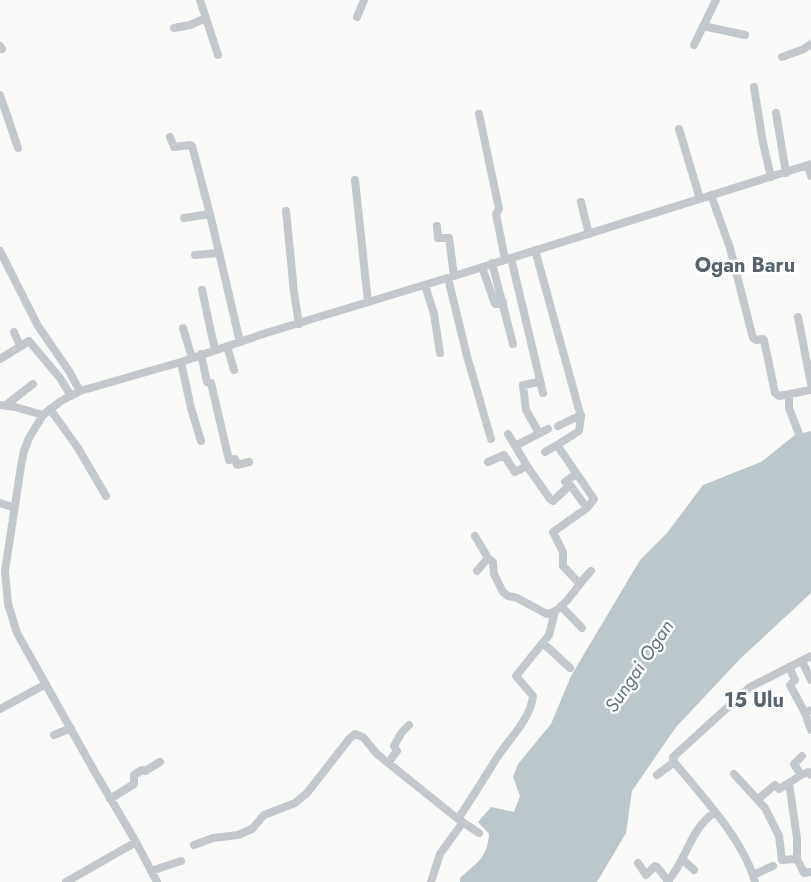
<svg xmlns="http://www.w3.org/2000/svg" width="811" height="882" viewBox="0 0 811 882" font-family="Jost,sans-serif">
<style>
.water{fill:#bbc7cb}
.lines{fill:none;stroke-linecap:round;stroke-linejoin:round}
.minor{stroke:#c3c8cc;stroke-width:8}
.labels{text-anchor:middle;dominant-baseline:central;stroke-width:5;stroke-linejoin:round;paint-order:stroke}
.water-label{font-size:19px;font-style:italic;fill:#60757c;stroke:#fff}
.quarter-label{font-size:20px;font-weight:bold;fill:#57646e;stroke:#fff}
</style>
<rect width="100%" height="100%" fill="#fafaf8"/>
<path class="water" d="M811,431v162l-70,65 -65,69 -44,64 -6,42 -29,49h-137v-4c17,-16 27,-19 29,-44l-11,-12 13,-15 23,5 6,-16 -7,-19 5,-13 33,-40 20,-48 69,-116 27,-27 36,-48 58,-23 34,-27z"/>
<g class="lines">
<path class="minor" d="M200,0l18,55
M357,17l7,-17
M703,26l42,9
M174,28l16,-3 16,-7
M694,45l22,-45
M0,46l2,3
M782,57l22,-8 7,-5
M754,87l9,56 8,34
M0,95l18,53
M776,113l10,60
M479,114l20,95 -3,5 9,45
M679,129l21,70
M170,137l4,10 16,-2 2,1 18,68
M808,165l3,11
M355,180l13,122
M711,195l19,53 23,90 3,2 7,-1 1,1 11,53 4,3 32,-6
M581,202l8,32
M286,211l8,81 5,32
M184,218l26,-4 30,128
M437,226l1,12h11l5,38
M535,250l46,167 -2,14 -22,14 37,54 -7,9 -34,24 10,20v14l17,18
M0,251l38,75 31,45 11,20
M195,255l24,-2
M511,258l32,135
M492,263l21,81
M482,267l13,37 8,-2
M448,278l19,78 24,83
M425,285l9,29 6,39
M202,290l13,60
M798,317l13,67
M183,328l9,30
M14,332l6,14
M227,346l7,24
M201,354l6,28 4,1 18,77 6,-1 2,6 12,-3
M0,359l29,-18 31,37 11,18
M181,362l10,46 10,33
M789,394v14l10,26
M0,405l15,2 28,8
M6,405l27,-21
M50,409l28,39 28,48
M558,426l23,-11
M539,433l-13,-23 -3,-25 16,-3
M508,434l19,32 23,33 3,2 16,-15h2l16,22
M515,446l33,-17
M545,452l12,-7
M488,462l16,-7 11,17 12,-6
M565,482l11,-8
M0,503l15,5
M475,536l13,22 5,4 1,12 9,18 5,4 9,2 30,16c18,-3 31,-31 44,-43
M477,571l11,-13
M561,606l21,22
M543,643l27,25
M802,661l9,19
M789,667l6,13 -5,5 15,28
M0,709l46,-25
M811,710l-6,3 6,17
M54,735l17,-7
M802,756l-8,8 7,11 8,-3 2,3
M388,763l9,-12 -3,-5 8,-14 7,-7
M734,774l31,34 14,28 3,24 15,-1 7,14 7,-1
M657,775l17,-13
M110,799l24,-15v-9l8,-5 3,1 15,-9
M758,799l17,-14 4,4 10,-6
M458,819c14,-21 27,-42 40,-63 12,-18 33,-38 35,-60l-17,-20 33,-41 6,-24
M194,845l19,-7 25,-3 14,-6 12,-14 31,-12 12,-10 43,-55 5,-4 8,3 14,17 81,65 21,14
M682,859l12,11
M797,859v-21l-8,-55 12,-8
M638,863l8,12 9,-9 2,1 12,15
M151,871l30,-10
M753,875l20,-9
M66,882l70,-40
M157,882l-21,-40 -40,-68 -79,-141 -9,-29 -3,-33 16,-105 3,-15 5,-13 14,-23 18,-14 19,-10 101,-29 85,-29 188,-57 357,-112
M431,882l9,-28 23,-32
M667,882c21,-23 21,-51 48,-70
M755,882c-11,-42 -54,-87 -81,-120l-1,-5 77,-70 61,-31"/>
</g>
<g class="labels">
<g class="water-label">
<text transform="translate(639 666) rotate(-56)">Sungai Ogan</text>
</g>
<g class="quarter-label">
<text x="745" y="265">Ogan Baru</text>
<text x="754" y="700">15 Ulu</text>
</g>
</g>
</svg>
